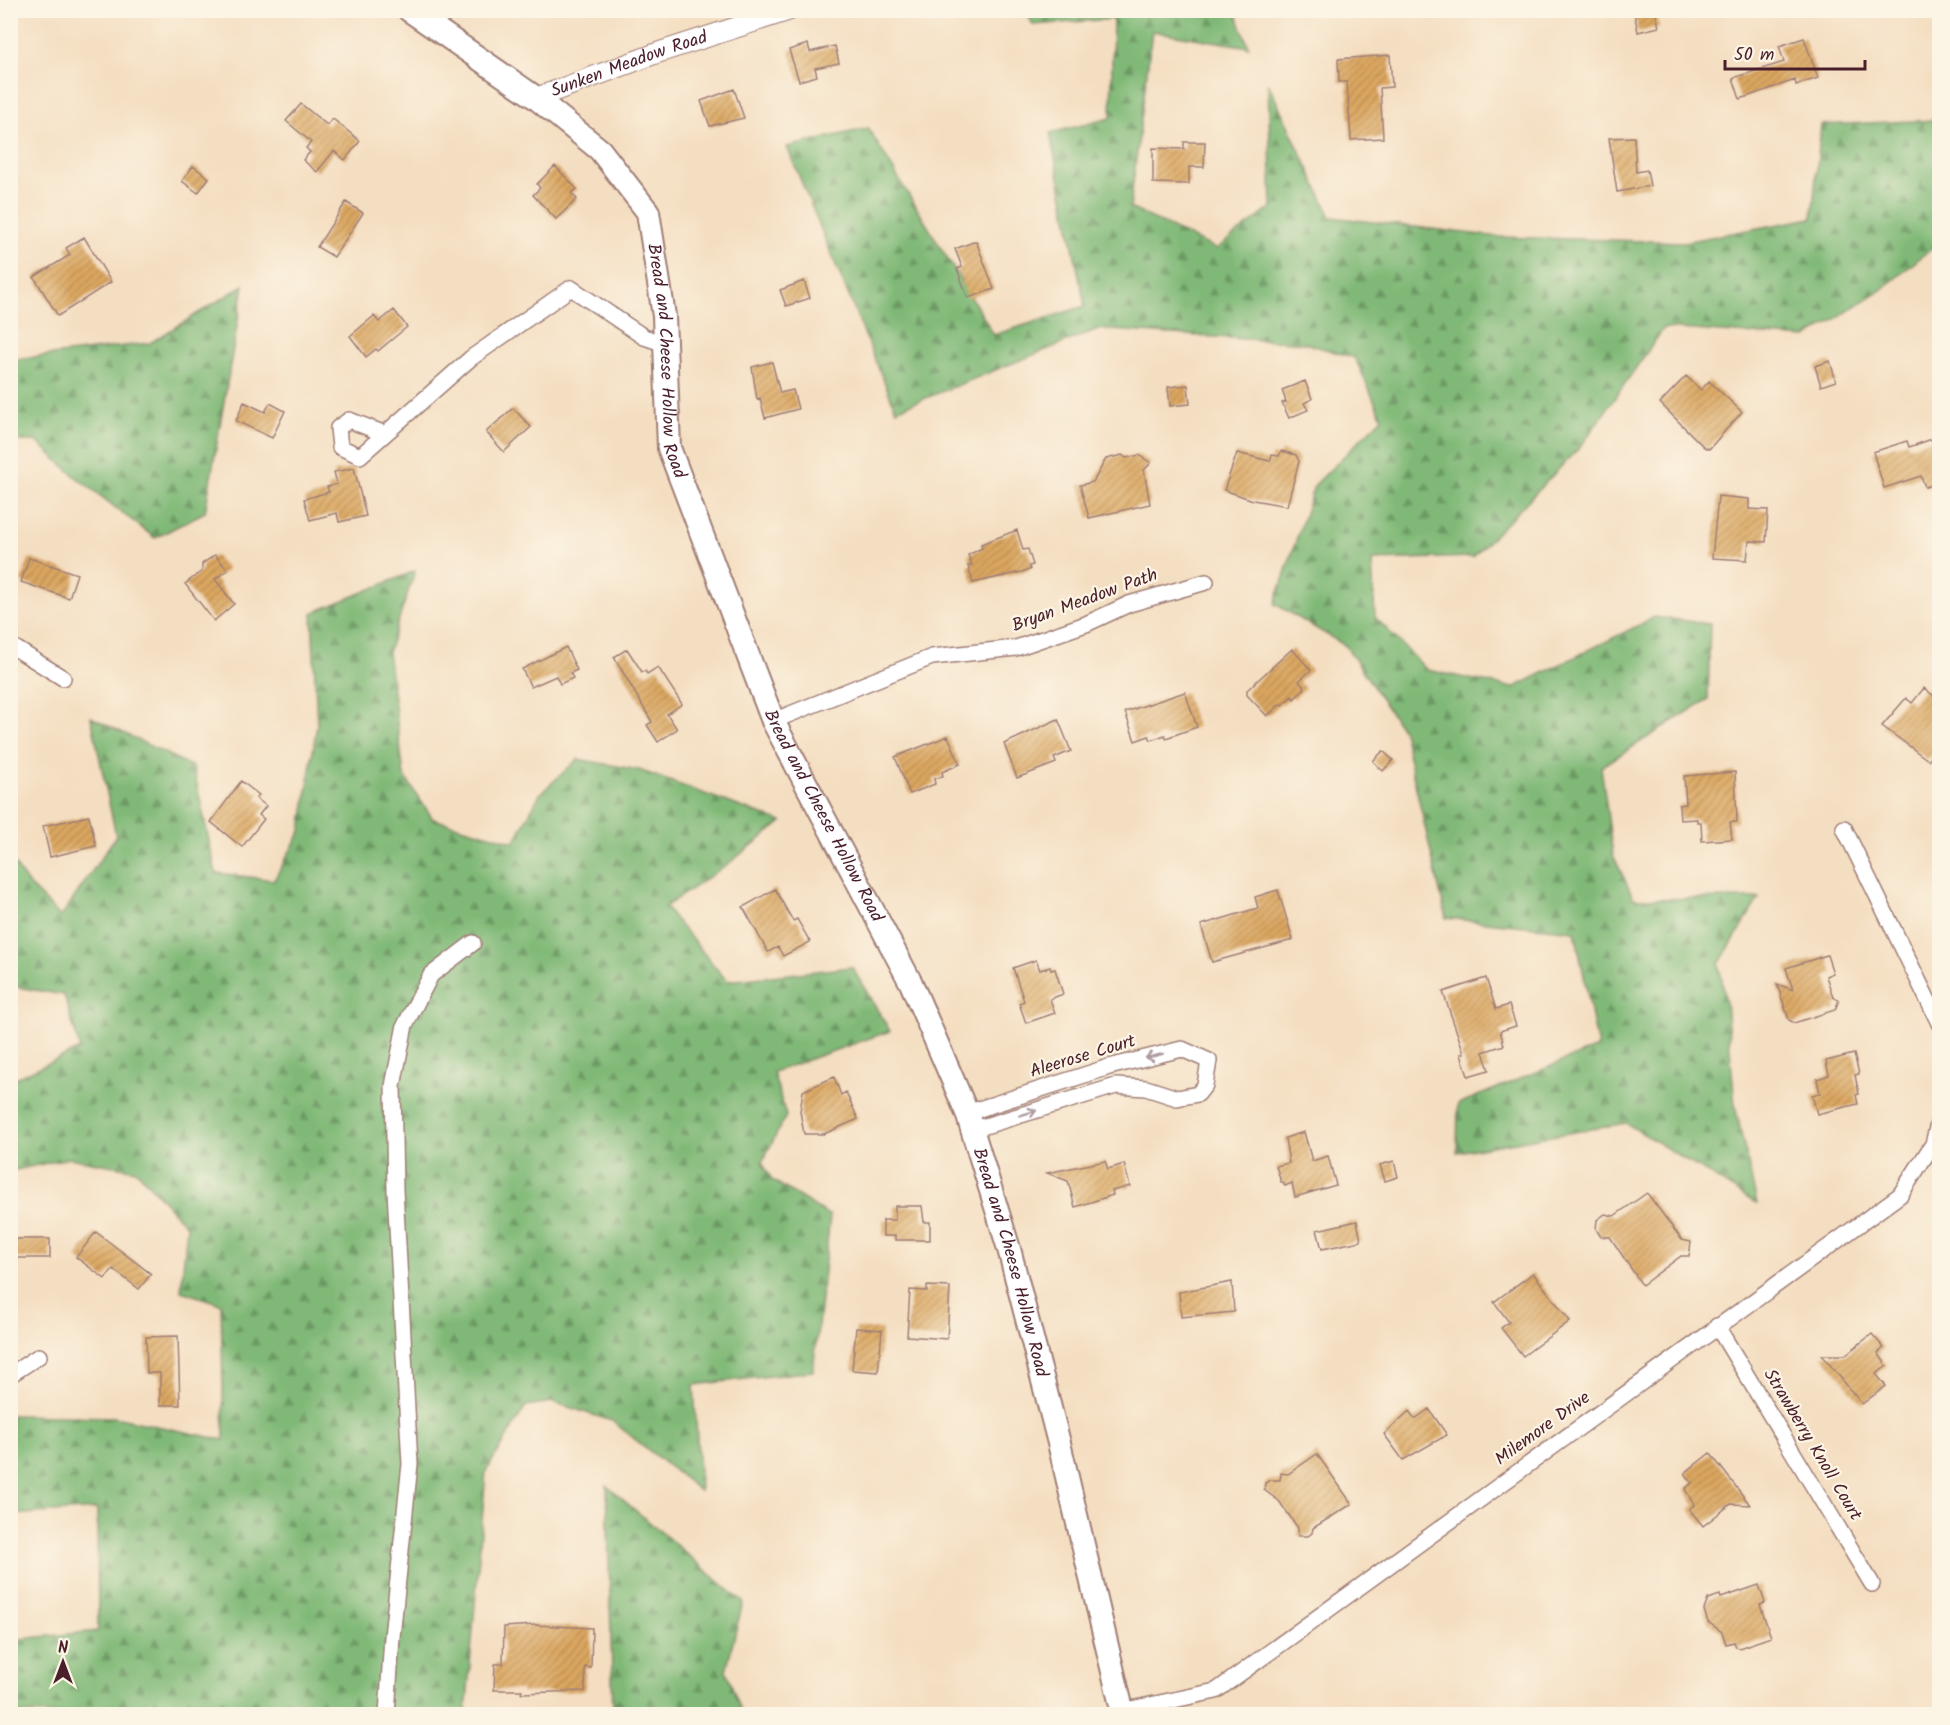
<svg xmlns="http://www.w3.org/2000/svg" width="1950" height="1725" viewBox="0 0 1950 1725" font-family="Kalam,sans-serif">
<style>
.forest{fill:url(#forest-firs);stroke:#656c51;stroke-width:1.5}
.building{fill:url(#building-hatch)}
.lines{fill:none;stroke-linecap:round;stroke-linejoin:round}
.minor-casing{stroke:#9f7e76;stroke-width:18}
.tertiary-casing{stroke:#9f7e76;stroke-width:22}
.secondary-casing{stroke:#9f7e76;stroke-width:26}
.minor{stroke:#fff;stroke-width:15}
.tertiary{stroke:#fff;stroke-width:20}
.secondary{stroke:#fff;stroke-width:22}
.oneway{stroke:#ae9aa0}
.labels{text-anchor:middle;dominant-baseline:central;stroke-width:4.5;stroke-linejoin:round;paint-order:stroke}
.street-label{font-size:18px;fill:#4a1f2b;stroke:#fcf5e5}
</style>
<defs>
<pattern id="forest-firs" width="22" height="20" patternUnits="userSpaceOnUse" patternTransform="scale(1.5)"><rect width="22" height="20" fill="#80b977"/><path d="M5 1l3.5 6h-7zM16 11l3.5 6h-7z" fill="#6b9662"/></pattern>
<pattern id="building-hatch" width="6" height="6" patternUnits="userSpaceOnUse" patternTransform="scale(1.5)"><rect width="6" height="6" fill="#dca760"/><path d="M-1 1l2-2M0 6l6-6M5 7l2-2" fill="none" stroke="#b4874f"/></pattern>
</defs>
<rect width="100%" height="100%" fill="#fcf5e5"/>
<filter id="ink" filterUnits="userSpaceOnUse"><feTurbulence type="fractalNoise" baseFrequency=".0167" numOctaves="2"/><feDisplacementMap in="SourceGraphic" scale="12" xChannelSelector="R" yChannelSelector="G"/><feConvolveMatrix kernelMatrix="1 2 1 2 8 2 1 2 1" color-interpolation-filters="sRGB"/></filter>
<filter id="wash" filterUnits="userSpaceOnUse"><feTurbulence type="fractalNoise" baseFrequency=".008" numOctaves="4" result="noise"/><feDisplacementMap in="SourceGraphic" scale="24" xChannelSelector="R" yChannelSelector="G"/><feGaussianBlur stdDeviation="1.35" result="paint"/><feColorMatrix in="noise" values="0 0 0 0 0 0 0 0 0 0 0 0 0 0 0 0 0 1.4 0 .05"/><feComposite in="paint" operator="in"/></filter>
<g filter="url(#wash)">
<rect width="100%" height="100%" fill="#f4dec1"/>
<path class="forest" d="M1026,11h209l14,36 -97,-16 -22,177 86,41 56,-42 -4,-124 63,134 168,20 185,5 128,-24 9,-93 118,-5v131l-2,-7 -56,46 -75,48 -142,-10 -83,118 -108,111 -101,3 3,57 52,53 86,18 142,-71 55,7 -2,75 -107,68 12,88 21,44 125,-1 -40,66 7,39 9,103 22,98 -131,-81 -169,29 1,-48 140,-57 -23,-116 -129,-13 -43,-187 -57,-85 -71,-42 39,-118 68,-68 -27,-60 -50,-15 -207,-14 -202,81 -109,-263 81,-19 126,207 91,-29 -35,-173 61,-15 2,-99 -80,6z
M244,285l-39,227 -50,26 -79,-61 -40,-36h-25v-81l139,-17z
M415,571l-27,81 16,124 29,43 81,23 26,-48 38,-35 61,11 143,52 -54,42 -63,43 62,74 125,-14 38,64 -117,41 13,44 -24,46 10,18 58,36 -17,155 -119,14 6,106 -88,-70 -59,-19 -27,4 -40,65 -20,243h-455v-74l87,-9 -1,-122 -86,6v-100l103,2 110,23 -3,-136 -40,-13 6,-64 -51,-57 -67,-12 -58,13v-91l69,-31 -16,-54 -53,-9 -1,-128 19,27 32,32 55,-81 -25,-119 102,50 23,106 58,7 27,-49 16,-107 -5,-111z
M607,1486l136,116 -17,68 16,44h-129z"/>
<g id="blocks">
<path class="building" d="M1641,10h14l4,17 -21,5 -4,-20z
M1804,38l14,40 -22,7 -1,-5 -55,19 -7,-21 51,-16 -5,-16z
M808,44l2,8 25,-6 4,17 -24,5 2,8 -18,5 -10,-31z
M1390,55l2,32 -12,1 3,50 -32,2 -4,-58h-8l-1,-23z
M734,89l10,29 -34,8 -9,-25z
M301,104l26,21 6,-6 27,22 -15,19 -11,-9 -17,21 -14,-12 7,-8 -4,-4 5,-6 -25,-21z
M1634,137l2,35 11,-2 3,16 -33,6 -8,-54z
M1184,142h21l-1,25h-15v17l-36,-1v-35l31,1z
M193,166l16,12 -11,15 -16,-12z
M555,166l22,23 -6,4 6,6 -21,20 -23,-24 7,-7 -3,-4z
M346,202l17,11 -29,44 -17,-10z
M84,237l27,45 -53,34 -24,-39 36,-22 -4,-7z
M976,241l18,48 -26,9 -11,-29 5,-2 -7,-18z
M804,281l6,17 -24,8 -6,-16z
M394,310l13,17 -29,24 -2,-2 -10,8 -16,-21 24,-20 5,6z
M1830,361l6,20 -15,5 -6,-20z
M772,362l8,31 13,-3 5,19 -33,9 -5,-20 -3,1 -5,-32z
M1686,376l15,14 8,-9 33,31 -33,37 -5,-2 -44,-44z
M1305,381l7,18 -8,4 4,7 -19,8 -7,-15 4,-1 -4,-12z
M1188,385l2,19 -20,2 -2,-19z
M244,402l21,10 5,-9 15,8 -13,27 -36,-17z
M513,408l18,19 -27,25 -18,-20z
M1932,439l8,22v22l-15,4 -4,-11 -37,12 -11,-36 34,-11 2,6z
M1281,451l15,4 3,6 -12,45 -34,-6 -29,-10 13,-37 33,8 2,-6 7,1z
M1122,455l4,3 13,-3 12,8 -7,7 6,34 -61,14 -9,-33 13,-3 13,-23z
M354,468l12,48 -27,6 -2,-9 -27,7 -6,-21 25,-7 -2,-5 10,-3 -3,-12z
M1718,496l31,3v10l19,1 -2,32 -17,-1 -2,19 -35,-2z
M1017,530l6,20 5,-1 5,16 -4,1 1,4 -57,13 -5,-17 4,-1 -4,-10 14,-7 -1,-4z
M215,555l13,15 -13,9 19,25 -20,17 -29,-37 17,-13v-7z
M29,558l48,16 -8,24 -48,-16z
M566,647l11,23 -7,3 3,5 -13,6 -4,-8 -25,11 -9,-18z
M627,649l15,23 3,-1 2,3 11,-7 24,37 -15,10 10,15 -19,13 -11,-17 5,-3 -38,-65z
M1292,649l19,21 -12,11 6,7 -11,11 -2,-3 -10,9 -2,-1 -13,12 -20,-21v-5z
M1924,688l16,13v45l-12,14 -46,-34 24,-28 6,5z
M1185,692l12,35 -31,11 -1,-3 -14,5 -2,-4 -14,5 -10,-29z
M1058,719l13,32 -17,7 2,5 -39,15 -13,-34z
M948,736l12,28 -18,8 1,4 -9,3 1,5 -25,10 -15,-37z
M1383,751l10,9 -10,11 -10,-10z
M1735,772l2,50h-7l2,17 -30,2 -1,-19h-4v-3l-17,1 -1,-15 7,-1 -2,-28z
M241,781l18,14 -3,3 10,8 -7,9 5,4 -22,28 -31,-25z
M89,816l7,30 -46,11 -7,-31z
M775,889l18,32 4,-2 13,23 -27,14 -5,-9 -10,5 -25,-45z
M1278,890l15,50 -81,22 -11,-37 57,-17 -3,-11z
M1827,955l6,18 -7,3 7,21 6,3 -4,10 -41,13 -5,-3 -12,-36 16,6 -7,-22z
M1036,960l4,10 10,-3 1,3 4,-1 8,25 -13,5 5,14 -29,10 -7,-20 5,-2 -11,-33z
M1486,978l10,31 13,-4 7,21 -16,5 4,14 -21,7 6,18 -21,6 -7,-22 3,-1 -21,-61z
M1854,1054l5,20 -4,1 4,19 -3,1 2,9 -41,10 -5,-19 8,-2 -3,-14 12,-4 -3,-14z
M834,1077l7,18 5,-3 12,27 -34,15h-20l-4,-23 3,-20z
M1304,1132l8,29 16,-5 8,29 -41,12 -3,-14 -7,3 -2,-4h-2l-5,-16 13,-3 -4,-25z
M1105,1161l3,8 16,-5 6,22 -18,5 1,4 -38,12 -7,-26 -21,-8z
M1394,1161l4,16 -13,4 -5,-16z
M1647,1193l35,47 9,2 -2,14h-8l-39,29 -32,-48h-9l-5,-8 1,-9 8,-6 9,2z
M895,1206h27l2,16h6v18h-35v-4h-12v-16h12z
M1357,1221l4,20 -39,8 -5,-19z
M96,1232l55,42 -12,15 -26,-20 -8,10 -29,-22z
M10,1239h40v19h-40z
M1533,1273l37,48 -47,35 -22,-28 8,-6 -15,-20z
M1232,1282l2,30 -53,5 -2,-25z
M927,1286l23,1 -3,52 -40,-3 3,-46 17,1z
M856,1328l26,2 -4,42 -26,-2z
M1872,1334l12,14 -6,5 9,13 -11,8 10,12 -24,18 -40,-49h23z
M178,1336l2,69h-20v-32h-13l-1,-36z
M1429,1409l18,26 -44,25 -19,-26 25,-23 6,8z
M1710,1453l40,52 -19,-1 -28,22 -14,-17 5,-4 -9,-16 7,-6 -7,-10z
M1317,1454l35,50 -39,24 -1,5 -4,3h-10v-8l-19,-27 -15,-11 1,-7 5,-3h10l1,-7 7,1z
M1759,1585l6,18 -5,2 11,32 -32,11 -3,-1 -2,-5 -8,2 -4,-12 -14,-10 -4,-12 4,-11 12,-4 1,3z
M535,1625l57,3 -1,40 -6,-1v24l-64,2 1,-3h-28l1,-26h8l1,-37z"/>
</g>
</g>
<g filter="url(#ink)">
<use href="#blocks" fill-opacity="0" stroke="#9f7e76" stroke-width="1.5"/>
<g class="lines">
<defs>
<path id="minor" d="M385,434l-36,-14 -11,8 2,19 20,9 111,-98 100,-70 73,49 21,7
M10,645l53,33
M773,721l159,-64 84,-9 70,-24 43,-20 77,-22
M1844,828l96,197
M967,1113l142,-46 73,-18 27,12 -4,24 -7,9 -21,4 -31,-10 -30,-2 -144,44
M1717,1326l155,258
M10,1375l29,-19
M1122,1711l94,-20 684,-496 33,-51 7,-28
M387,1714l5,-77 18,-173 -15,-274 -2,-104 12,-61 26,-50 42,-32"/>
<g id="tertiary">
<path id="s1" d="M536,98l121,-45 133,-43"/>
</g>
<g id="secondary">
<path id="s2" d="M409,10l127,88 64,52 48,62 16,104 5,132 104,273 138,262 56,130 42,136 50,194 64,271"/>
</g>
</defs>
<use href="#minor" class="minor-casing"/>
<use href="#tertiary" class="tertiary-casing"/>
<use href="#secondary" class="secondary-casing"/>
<use href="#minor" class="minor"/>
<use href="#tertiary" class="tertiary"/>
<use href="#secondary" class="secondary"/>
</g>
<defs><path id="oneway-shaft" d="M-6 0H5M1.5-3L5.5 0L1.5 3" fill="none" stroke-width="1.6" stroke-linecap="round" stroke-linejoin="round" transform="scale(1.5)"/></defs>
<g class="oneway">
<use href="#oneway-shaft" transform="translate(1154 1056) rotate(166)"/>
<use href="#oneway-shaft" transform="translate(1028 1113) rotate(-17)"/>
</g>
</g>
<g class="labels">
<g class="street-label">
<text stroke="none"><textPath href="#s1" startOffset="99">Sunken Meadow Road</textPath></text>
<text stroke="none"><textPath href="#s2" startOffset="466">Bread and Cheese Hollow Road</textPath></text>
<text transform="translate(1085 601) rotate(-20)">Bryan Meadow Path</text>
<text stroke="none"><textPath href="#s2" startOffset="952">Bread and Cheese Hollow Road</textPath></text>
<text transform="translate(1083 1057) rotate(-17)">Aleerose Court</text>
<text stroke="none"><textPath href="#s2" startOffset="1438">Bread and Cheese Hollow Road</textPath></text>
<text transform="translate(1543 1429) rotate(-36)">Milemore Drive</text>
<text transform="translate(1812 1445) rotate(59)">Strawberry Knoll Court</text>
</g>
</g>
<rect width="1950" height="1725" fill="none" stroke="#fcf5e5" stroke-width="36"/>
<g transform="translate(63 1662)" stroke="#fcf5e5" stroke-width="4.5" paint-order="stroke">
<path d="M0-4.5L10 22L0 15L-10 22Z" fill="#4a1f2b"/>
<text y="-9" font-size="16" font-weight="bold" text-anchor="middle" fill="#4a1f2b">N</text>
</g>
<path d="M1725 60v9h140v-9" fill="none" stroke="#4a1f2b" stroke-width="3"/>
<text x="1734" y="60" font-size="18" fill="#4a1f2b" stroke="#fcf5e5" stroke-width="4.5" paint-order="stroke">50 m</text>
</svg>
